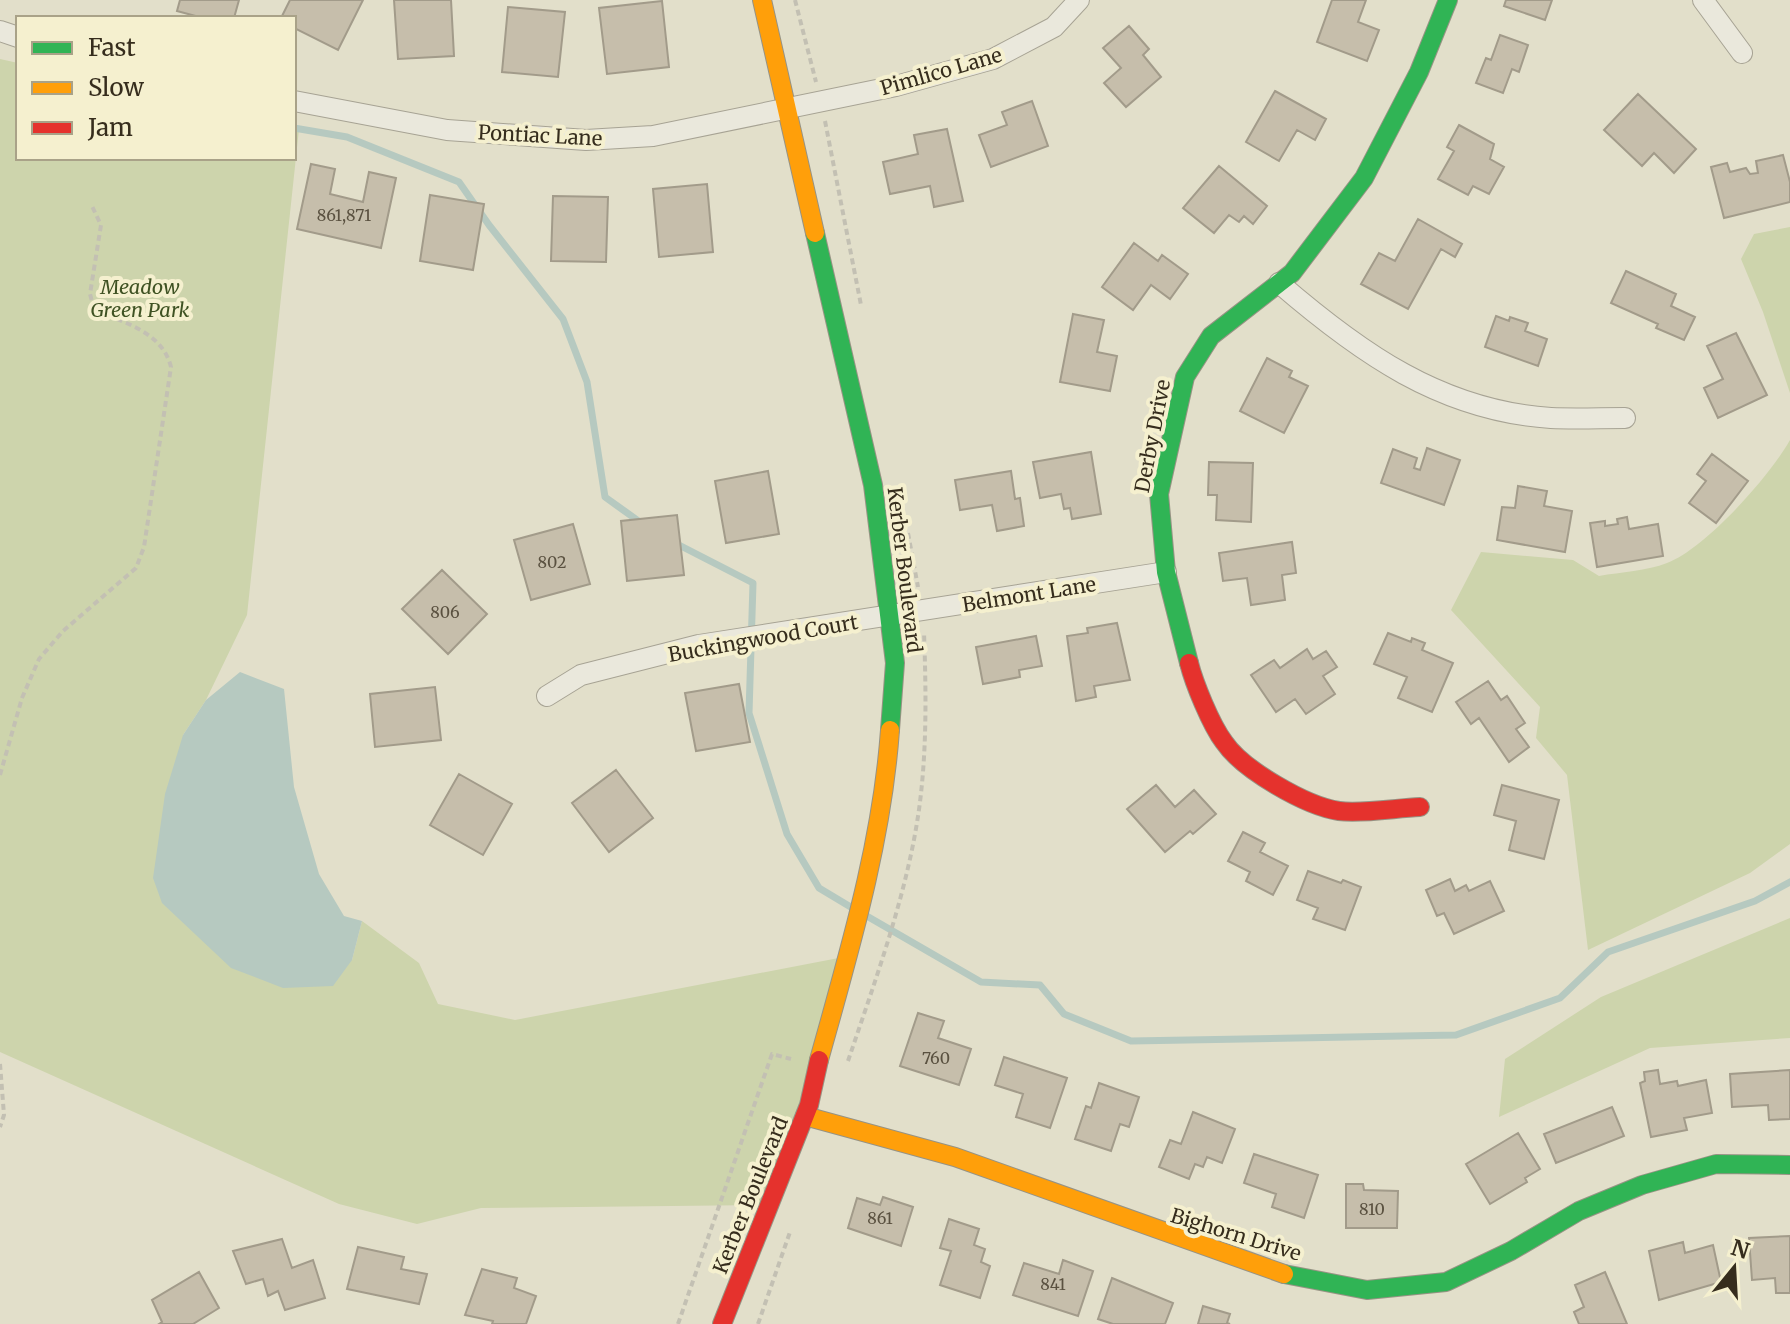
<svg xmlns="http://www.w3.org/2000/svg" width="1790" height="1324" viewBox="0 0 1790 1324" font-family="Merriweather,serif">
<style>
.green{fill:#cdd4ac}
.water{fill:#b6c9c0}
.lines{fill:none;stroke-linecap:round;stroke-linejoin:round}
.stream{stroke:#b6c9c0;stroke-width:7}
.building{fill:#c6beab;stroke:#a29b8a;stroke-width:2}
.street-casing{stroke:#a7a394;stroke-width:22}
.fast-casing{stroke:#979384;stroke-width:20}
.slow-casing{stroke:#979384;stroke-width:20}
.jam-casing{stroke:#979384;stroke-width:20}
.path{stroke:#c3c0b3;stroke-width:4;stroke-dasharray:6 4;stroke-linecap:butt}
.street{stroke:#eae8dc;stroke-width:20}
.fast{stroke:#30b455;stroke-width:18}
.slow{stroke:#ff9f0a;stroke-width:18}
.jam{stroke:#e5322d;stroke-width:18}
.labels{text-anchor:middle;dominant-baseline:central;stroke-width:8;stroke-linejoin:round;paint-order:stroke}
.number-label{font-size:16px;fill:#5a5140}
.street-label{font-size:20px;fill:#362d1d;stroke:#f5f0cf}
.park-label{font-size:20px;font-style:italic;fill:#3f5223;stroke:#f5f0cf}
</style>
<rect width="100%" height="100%" fill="#e2dfca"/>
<path class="green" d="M0,59l18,4v95h276v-30l5,1 -52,486 -41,85 -23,35 169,225 10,-39 57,42 19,41 77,16 334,-64 -80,249 -288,3 -64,16 -78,-20 -339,-152z
M1790,227v166l-27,-81 -22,-53 13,-25z
M1790,440v404l-40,29 -162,77 -21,-175 -31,-37 4,-31 -89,-97 30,-58 92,8 26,16c22,-4 48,-5 68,-13 38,-14 103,-87 123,-123z
M1790,918v120l-140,10 -151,69 6,-58 96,-62z"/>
<path class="water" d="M240,672l44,17 10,98 25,87 25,42 18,5 -10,39 -19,26 -50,2 -52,-20 -69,-65 -9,-25 12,-84 18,-59 23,-35z"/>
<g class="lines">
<path class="stream" d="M294,128l53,9 112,45 30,43 74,94 24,63 18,115 39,28
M675,543l78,40 -4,130 38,121 32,54 35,21
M865,915l116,67 59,3 24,29 67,27 325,-6 104,-37 48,-46 147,-51 35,-19"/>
</g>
<path class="building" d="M180,0h59l-5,18h-31l-26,-7z
M290,0h73l-25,50 -44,-22v-10h-13z
M394,0h57l3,56 -56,3z
M1332,0h34l-8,22 21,8 -12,31 -50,-19z
M1506,0h46l-7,20 -41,-14z
M662,1l7,66 -62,7 -8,-66z
M508,7l57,5 -7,65 -56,-5z
M1129,26l20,23 -6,6 18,22 -35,30 -22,-24 17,-15 -18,-20z
M1500,35l28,10 -9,27 -7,-3 -9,24 -27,-10 10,-25 5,2z
M1275,91l51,28 -11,21 -18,-10 -18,31 -33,-19z
M1638,94l58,55 -22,24 -20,-20 -12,13 -38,-36z
M1032,101l16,45 -57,21 -12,-32 28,-10 -5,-13z
M1459,125l35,19 -4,15 14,8 -15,27 -16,-8 -5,9 -30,-16 16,-28 -7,-4z
M947,129l16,72 -29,6 -4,-21 -40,8 -7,-32 35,-8 -4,-19z
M1783,155l7,27v20l-66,16 -13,-51 16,-4 3,9 16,-4 4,6 8,-1 -2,-12z
M311,164l24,5 -5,25 33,8 6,-30 27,6 -15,70 -84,-19z
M1219,166l48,40 -14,18 -9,-8 -5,6 -10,-7 -15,18 -31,-25z
M707,184l6,68 -54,5 -6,-68z
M430,195l54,9 -11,66 -53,-9z
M553,196l55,1 -2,65 -55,-1z
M1418,219l44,25 -7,13 -14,-8 -33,60 -47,-25 18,-31 16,8z
M1134,243l24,18 4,-6 26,19 -18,25 -19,-14 -18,25 -31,-23z
M1626,271l50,23 -5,12 24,11 -11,23 -28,-12 2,-4 -47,-21z
M1073,314l31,6 -7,32 20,4 -7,35 -50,-9z
M1496,316l13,5 1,-4 18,6 -3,8 22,8 -9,27 -53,-19z
M1736,333l31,62 -49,23 -14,-30 19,-9 -16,-33z
M1267,358l25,13 -3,6 19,9 -24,47 -44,-22z
M1427,448l33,12 -16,45 -63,-22 12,-34 24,9 -3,10 6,2z
M1091,452l10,62 -29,5 -2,-11 -6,1 -3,-15 -21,4 -7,-36z
M1712,454l36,27 -32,42 -27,-20 17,-22 -9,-7z
M1209,462l44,1 -2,59 -35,-2 1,-25h-9z
M768,471l11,63 -53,9 -11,-62z
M1011,471l4,28 5,-1 4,28 -27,5 -5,-26 -32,5 -5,-30z
M1518,486l29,5 -3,15 28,5 -7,41 -68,-12 5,-33 13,1z
M677,515l7,60 -57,6 -6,-60z
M1627,517l2,12 29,-5 5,32 -66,11 -7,-44 15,-2v5l13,-2 -1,-5z
M573,524l17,60 -59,16 -17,-60z
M1292,542l4,31 -14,2 3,25 -34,5 -4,-27 -24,3 -4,-28z
M442,570l45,44 -39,40 -46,-45z
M1117,623l13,57 -36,6 2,11 -20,4 -9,-65 21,-3 -1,-5z
M1388,633l23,9 1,-4 13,5 -3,7 31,13 -21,49 -34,-14 9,-21 -33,-13z
M1036,636l6,30 -23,4 1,7 -37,7 -7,-37z
M1307,649l6,10 13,-8 11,16 -14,9 12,18 -29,20 -11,-15 -19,13 -25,-37 23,-15 6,8z
M1488,681l13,19 6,-4 18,27 -9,6 13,18 -20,15 -30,-44 -8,6 -15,-22z
M739,684l11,58 -54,9 -11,-58z
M435,687l6,53 -66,7 -5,-53z
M616,770l37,48 -44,34 -37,-49z
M459,774l53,30 -29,51 -53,-30z
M1156,785l19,22 19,-17 22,24 -23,20 -3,-3 -25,21 -38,-43z
M1502,785l57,15 -15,59 -35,-9 7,-29 -22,-6z
M1243,832l22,11 -5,9 28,14 -15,29 -27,-14 4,-9 -22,-11z
M1308,871l33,12 2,-3 18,7 -16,43 -32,-11 5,-11 -21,-8z
M1450,879l5,12 11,-6 3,6 21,-10 14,30 -50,23 -10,-21 -7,3 -11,-26z
M918,1013l26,8 -6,17 33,11 -12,36 -59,-19z
M1004,1057l63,21 -17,50 -34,-11 7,-23 -28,-9z
M1658,1070l2,14 17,-3 1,5 28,-6 6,33 -28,5 3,12 -36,7 -11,-54 5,-2 -1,-9z
M1790,1070v49l-21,1 -1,-15 -36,2 -2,-33z
M1099,1083l40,14 -10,30 -9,-3 -9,27 -36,-12 11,-33 5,2z
M1612,1107l12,29 -68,27 -12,-29z
M1193,1112l42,17 -13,34 -15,-6 -4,10 -8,-3 -6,15 -30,-12 11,-27 11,4z
M1518,1133l22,36 -15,9 2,4 -37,22 -24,-40z
M1254,1154l64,21 -14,43 -32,-11 4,-13 -32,-11z
M1346,1184h17l1,6 34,1 -1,37h-51z
M883,1197l30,10 -12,39 -53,-18 9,-30 23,7z
M949,1219l30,10 -5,16 11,4 -4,13 9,4 -10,32 -40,-13 11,-34 -11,-3z
M1790,1236v57h-14l-1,-15 -23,2 -3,-42z
M282,1239l10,29 21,-8 12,38 -40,12 -7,-19 -10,5 -5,-17 -17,5 -13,-33z
M1683,1242l2,11 28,-8 8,37 -62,18 -10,-49z
M358,1247l46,10 -3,12 26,5 -8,30 -72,-15z
M1063,1260l30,11 -15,45 -65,-21 11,-32 35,11z
M482,1269l35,9 -3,10 22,8 -10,28h-34l1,-3 -28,-6z
M199,1272l20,36 -26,16h-34l3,-2 -10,-22z
M1605,1272l22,52h-48l-5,-12 10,-5 -9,-22z
M1112,1278l61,25 -8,21h-52l-15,-5z
M1203,1306l27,8 -3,9 3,1h-32z"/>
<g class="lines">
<defs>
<path id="street" d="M1703,0l39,53
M0,31l18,6
M294,101l153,29 139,10 67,-4 243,-50 97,-27 61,-32 25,-27
M1279,283c80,69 162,128 272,135 24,1 50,0 74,0
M547,696l34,-21 118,-30 467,-73"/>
<path id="fast" d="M815,233l58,252 22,178 -5,67
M1189,663l-23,-91 -7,-78 26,-117 26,-41 81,-63 72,-95 55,-106 29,-72
M1284,1274l83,16 79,-8 65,-31 68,-40 63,-26 74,-21 74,1"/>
<path id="slow" d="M762,0l53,233
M819,1060c30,-108 63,-217 71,-330
M805,1116l150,41 329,117"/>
<path id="jam" d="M1189,663c5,20 22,62 35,79 19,28 82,64 115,69 23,3 57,-3 81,-4
M722,1324l87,-219 10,-45"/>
</defs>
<use href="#street" class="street-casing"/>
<use href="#fast" class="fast-casing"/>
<use href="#slow" class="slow-casing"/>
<use href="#jam" class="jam-casing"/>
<path class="path" d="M795,0l21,82
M825,121l36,184
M908,533l10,54
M0,775l22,-77 17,-39 24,-28 73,-63 8,-21 27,-180c-9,-36 -48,-44 -77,-58l-4,-15 11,-69 -10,-21
M848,1061c28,-83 61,-172 72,-259 7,-57 6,-113 4,-170
M0,1064l4,51 -4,12
M678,1324l94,-270 19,5
M758,1324l32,-92"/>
<use href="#street" class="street"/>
<use href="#fast" class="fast"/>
<use href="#slow" class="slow"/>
<use href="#jam" class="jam"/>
</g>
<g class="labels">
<g class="number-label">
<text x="344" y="215">861,871</text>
<text x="552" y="562">802</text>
<text x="445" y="612">806</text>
<text x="936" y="1058">760</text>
<text x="1372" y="1209">810</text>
<text x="880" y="1218">861</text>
<text x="1053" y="1284">841</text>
</g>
<g class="street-label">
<text transform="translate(941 71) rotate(-16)">Pimlico Lane</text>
<text transform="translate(540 135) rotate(3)">Pontiac Lane</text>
<text transform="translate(1152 436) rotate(-79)">Derby Drive</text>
<text transform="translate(905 570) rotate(83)">Kerber Boulevard</text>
<text transform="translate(1029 594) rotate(-9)">Belmont Lane</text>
<text transform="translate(763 638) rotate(-10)">Buckingwood Court</text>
<text transform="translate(750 1195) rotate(-68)">Kerber Boulevard</text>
<text transform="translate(1236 1234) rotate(17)">Bighorn Drive</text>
</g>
<g class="park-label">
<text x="140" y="286">Meadow<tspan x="140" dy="23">Green Park</tspan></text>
</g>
</g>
<rect x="16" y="16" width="280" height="144" fill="#f5f0cf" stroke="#a9a288" stroke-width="2"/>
<rect x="32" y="42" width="40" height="12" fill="#30b455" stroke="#a9a288" stroke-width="2"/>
<text x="88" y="56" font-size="24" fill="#362d1d">Fast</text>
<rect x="32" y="82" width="40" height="12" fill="#ff9f0a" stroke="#a9a288" stroke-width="2"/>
<text x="88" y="96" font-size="24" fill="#362d1d">Slow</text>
<rect x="32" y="122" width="40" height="12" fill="#e5322d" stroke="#a9a288" stroke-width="2"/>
<text x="88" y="136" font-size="24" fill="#362d1d">Jam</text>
<g transform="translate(1734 1268) rotate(18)" stroke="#f5f0cf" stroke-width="6" paint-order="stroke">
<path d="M0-6L14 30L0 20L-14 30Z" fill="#362d1d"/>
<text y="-12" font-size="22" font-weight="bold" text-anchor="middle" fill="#362d1d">N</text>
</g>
</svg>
